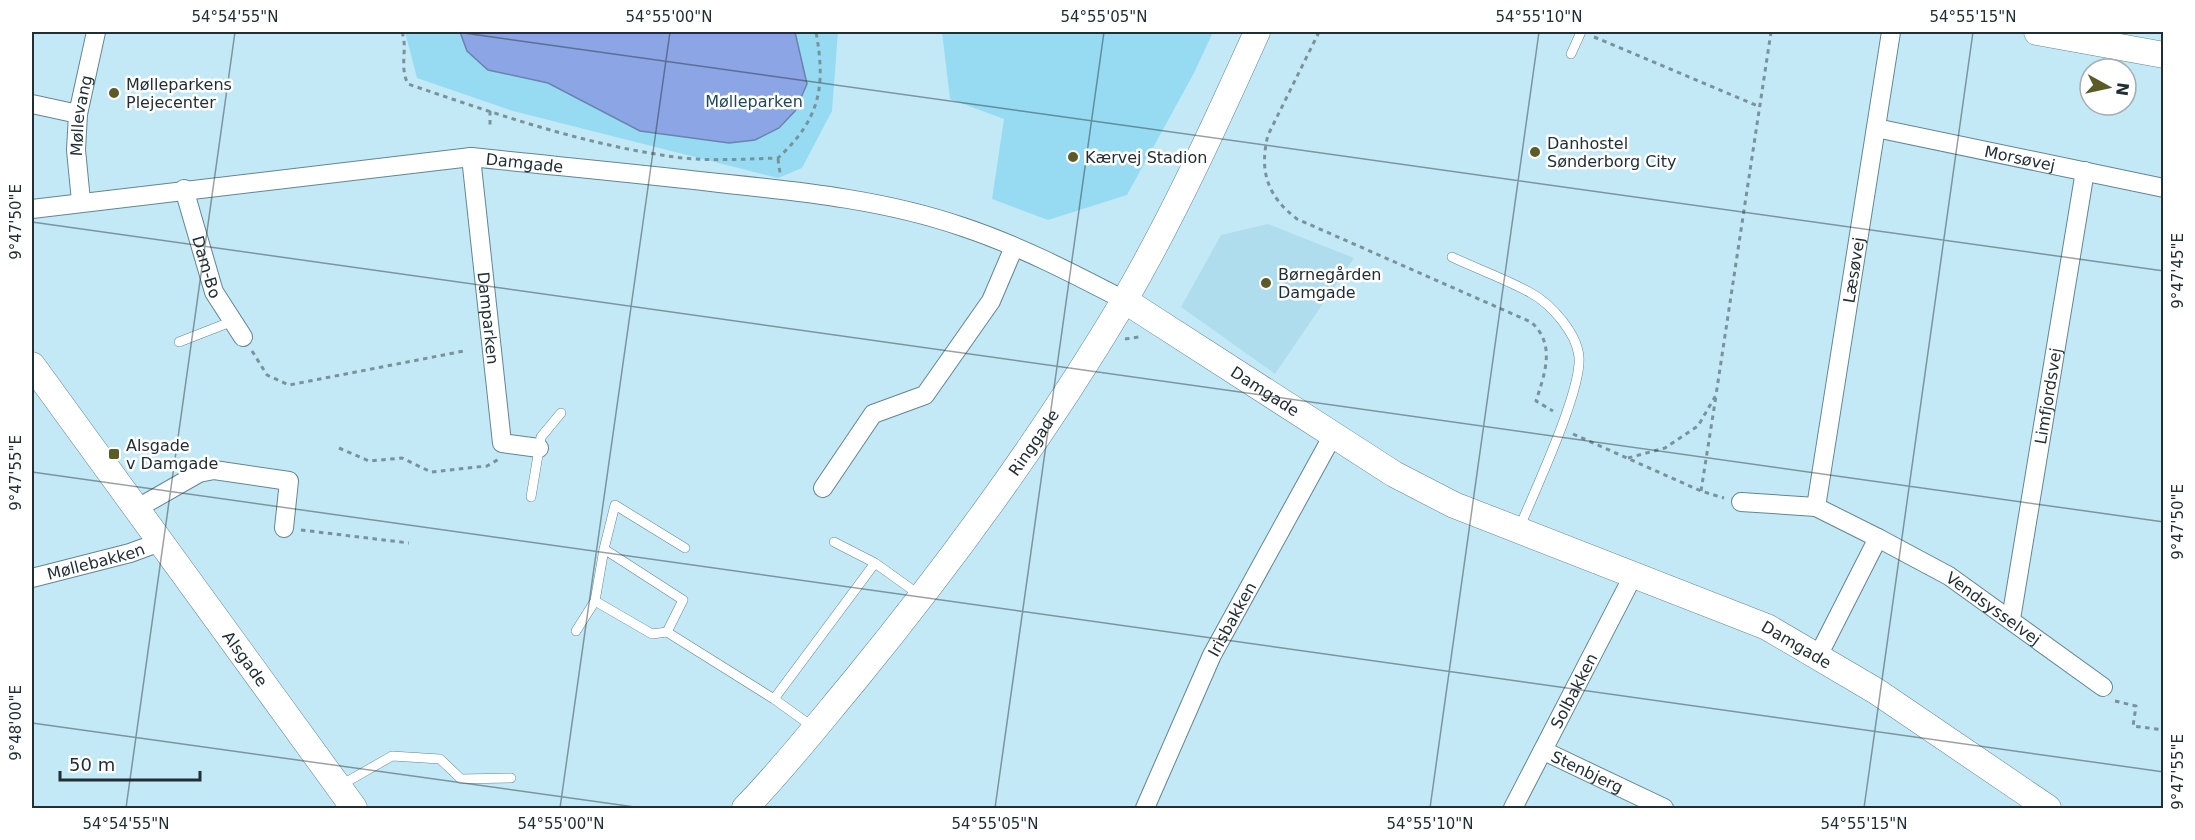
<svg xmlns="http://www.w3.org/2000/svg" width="2195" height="840" viewBox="0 0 2195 840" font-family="'DejaVu Sans',sans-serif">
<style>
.built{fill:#b0dded}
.green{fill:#97dbf3}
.water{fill:#8ba5e5;stroke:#6b82b0;stroke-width:1.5}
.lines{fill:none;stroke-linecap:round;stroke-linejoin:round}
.lane-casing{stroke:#638591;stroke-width:10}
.street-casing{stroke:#638591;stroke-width:20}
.secondary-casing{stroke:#638591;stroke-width:27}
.path{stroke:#79939c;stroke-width:3;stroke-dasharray:4.5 4.5;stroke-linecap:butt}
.lane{stroke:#fff;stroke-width:9}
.street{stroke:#fff;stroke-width:18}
.secondary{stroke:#fff;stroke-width:26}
.ticks{fill:none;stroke:#212f34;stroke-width:1.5;stroke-opacity:0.45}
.poi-dot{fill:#5b5b28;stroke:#fff;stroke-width:2}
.labels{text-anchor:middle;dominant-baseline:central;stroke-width:5;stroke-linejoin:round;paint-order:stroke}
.poi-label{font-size:16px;fill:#212f34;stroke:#fff;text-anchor:start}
.park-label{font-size:16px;fill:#204957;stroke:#fff}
.street-label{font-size:16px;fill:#212f34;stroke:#fff}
.neatline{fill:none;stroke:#212f34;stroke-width:2}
.ticks-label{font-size:15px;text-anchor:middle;fill:#212f34}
</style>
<rect width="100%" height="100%" fill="#c4e9f6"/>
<path class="built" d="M1268,224l86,34 -79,116 -94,-67 40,-72z"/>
<path class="green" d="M405,32h433l-6,79 -30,57 -24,10 -265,-67 -96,-33z
M942,32h271l-19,41 -67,122 -79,25 -56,-21 12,-80 -54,-20z"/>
<path class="water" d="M460,32h335l12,52 -12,27 -16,17 -24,12 -26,3 -89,-12 -92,-48 -60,-13 -21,-19z"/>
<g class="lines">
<defs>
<path id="lane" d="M1571,54l10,-22
M1452,257c25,12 54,22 79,36 20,11 46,40 48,64 3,34 -45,135 -60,172
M179,342l54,-21
M531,497l10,-60 20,-24
M834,542l41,21 46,33
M604,549l11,-44 70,43
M576,631l19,-30
M667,632l-15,2 -57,-33 9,-52 79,51 -16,32 107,67 39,28
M774,699l101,-136
M341,785l51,-29 48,3 21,20 50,-1"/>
<g id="street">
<path d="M32,104l46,10"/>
<path id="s1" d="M1876,128l288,60"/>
<path id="s2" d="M471,157l31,286 37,5"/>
<path id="s3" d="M184,189l30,103 29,45"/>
<path id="s4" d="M81,201l-5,-51 2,-36 18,-82"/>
<path id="s5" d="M32,209l439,-52c85,9 171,17 257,27 78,8 160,17 235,43 57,19 109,46 161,73"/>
<path d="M823,488l50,-74 52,-19 66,-94 23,-54"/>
<path id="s6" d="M1741,502l75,5 62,31 71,38 154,111"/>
<path id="s7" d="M1816,507l75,-475"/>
<path d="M136,509l63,-36 15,-3 75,11 -5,47"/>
<path id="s8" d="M32,578l98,-25 30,-11"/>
<path id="s9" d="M2011,619l74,-448"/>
<path d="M1818,656l60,-118"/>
<path id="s10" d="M1544,751l120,57"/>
<path id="s11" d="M1145,808l67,-153 121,-220"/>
<path id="s12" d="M1513,808l121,-234"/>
</g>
<g id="secondary">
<path d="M2037,32l127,23"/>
<path id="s13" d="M1124,300l270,174 60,31 313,122 109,64 172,117"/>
<path id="s14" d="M32,365l322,443"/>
<path id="s15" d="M745,808c39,-40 74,-85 110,-128 98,-120 190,-246 269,-379 50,-86 92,-178 133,-269"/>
</g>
</defs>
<use href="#lane" class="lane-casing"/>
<use href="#street" class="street-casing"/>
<use href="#secondary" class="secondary-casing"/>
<path class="path" d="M402,32c6,17 -3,35 6,52 85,29 171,59 260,72 36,6 74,3 110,2 42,-39 48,-71 38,-126
M1319,32l-51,103c-9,36 -1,61 29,84l234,103c25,22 14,51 5,79l17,10
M1594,37l164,69
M490,111v17
M778,159l2,14
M1125,339l14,-2
M252,351l15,24 22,10 175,-34
M1573,434l128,57 23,7
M339,448l30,13 33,-3 29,14 56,-6 12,-7
M1628,458l37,-10 33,-22 18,-31 55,-363
M1701,491l15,-95
M301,530l108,13
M2115,701l21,5 -3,20 31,4"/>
<use href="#lane" class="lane"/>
<use href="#street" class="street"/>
<use href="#secondary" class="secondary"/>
</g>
<path class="ticks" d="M457,32l1707,239M32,222l2132,300M32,472l2132,300M32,723l610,85M126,808l109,-776M560,808l110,-776M995,808l109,-776M1430,808l109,-776M1864,808l109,-776"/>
<g class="poi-dot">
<circle cx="114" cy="93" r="6"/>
<circle cx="1535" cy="152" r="6"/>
<circle cx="1073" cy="157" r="6"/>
<circle cx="1266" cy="283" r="6"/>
<rect x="108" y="448" width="12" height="12" rx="3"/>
</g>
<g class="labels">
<g class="poi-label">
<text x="126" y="84">Mølleparkens<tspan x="126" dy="18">Plejecenter</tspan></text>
<text x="1547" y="143">Danhostel<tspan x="1547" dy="18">Sønderborg City</tspan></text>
<text x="1085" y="157">Kærvej Stadion</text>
<text x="1278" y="274">Børnegården<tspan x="1278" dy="18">Damgade</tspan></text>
<text x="126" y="445">Alsgade<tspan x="126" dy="18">v Damgade</tspan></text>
</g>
<g class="park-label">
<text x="754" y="101">Mølleparken</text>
</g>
<g class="street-label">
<text stroke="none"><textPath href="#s4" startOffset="86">Møllevang</textPath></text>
<text stroke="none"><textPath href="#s1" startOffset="147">Morsøvej</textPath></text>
<text stroke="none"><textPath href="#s5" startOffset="496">Damgade</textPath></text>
<text stroke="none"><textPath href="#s3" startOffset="81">Dam-Bo</textPath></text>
<text stroke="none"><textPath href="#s7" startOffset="240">Læsøvej</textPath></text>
<text stroke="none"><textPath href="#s2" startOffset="162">Damparken</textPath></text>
<text stroke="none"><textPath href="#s13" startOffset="168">Damgade</textPath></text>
<text stroke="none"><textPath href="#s9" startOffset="226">Limfjordsvej</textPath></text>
<text stroke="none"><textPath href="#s15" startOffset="466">Ringgade</textPath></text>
<text stroke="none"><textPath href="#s8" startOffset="66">Møllebakken</textPath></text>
<text stroke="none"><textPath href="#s6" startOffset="280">Vendsysselvej</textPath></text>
<text stroke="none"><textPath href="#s11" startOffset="208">Irisbakken</textPath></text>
<text stroke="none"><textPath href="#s13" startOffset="759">Damgade</textPath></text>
<text stroke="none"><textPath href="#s14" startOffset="363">Alsgade</textPath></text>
<text stroke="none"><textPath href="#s12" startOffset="132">Solbakken</textPath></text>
<text stroke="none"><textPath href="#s10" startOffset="48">Stenbjerg</textPath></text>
</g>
</g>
<rect width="2195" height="840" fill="none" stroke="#ffffff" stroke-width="66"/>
<g transform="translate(2108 87) rotate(98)"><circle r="28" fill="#ffffff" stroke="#a6acae" stroke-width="1.5"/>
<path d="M0-4.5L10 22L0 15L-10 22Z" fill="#5b5b28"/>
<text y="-9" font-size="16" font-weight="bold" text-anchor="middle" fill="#212f34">N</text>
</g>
<path d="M60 771v9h140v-9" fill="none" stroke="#212f34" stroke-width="3"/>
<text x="69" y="771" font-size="18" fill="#212f34" stroke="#ffffff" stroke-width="4.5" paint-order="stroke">50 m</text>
<rect x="33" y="33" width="2129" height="774" class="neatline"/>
<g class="ticks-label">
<text x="235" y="22">54°54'55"N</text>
<text x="669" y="22">54°55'00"N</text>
<text x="1104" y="22">54°55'05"N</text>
<text x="1539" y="22">54°55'10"N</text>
<text x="1973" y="22">54°55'15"N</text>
<text transform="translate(16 222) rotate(-90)" y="5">9°47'50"E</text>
<text transform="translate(2178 271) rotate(-90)" y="5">9°47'45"E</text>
<text transform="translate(16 473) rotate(-90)" y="5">9°47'55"E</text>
<text transform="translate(2178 522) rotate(-90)" y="5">9°47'50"E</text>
<text transform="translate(16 723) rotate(-90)" y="5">9°48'00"E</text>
<text transform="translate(2178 772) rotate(-90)" y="5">9°47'55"E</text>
<text x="126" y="829">54°54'55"N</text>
<text x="561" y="829">54°55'00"N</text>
<text x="995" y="829">54°55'05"N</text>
<text x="1430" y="829">54°55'10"N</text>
<text x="1864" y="829">54°55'15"N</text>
</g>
</svg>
